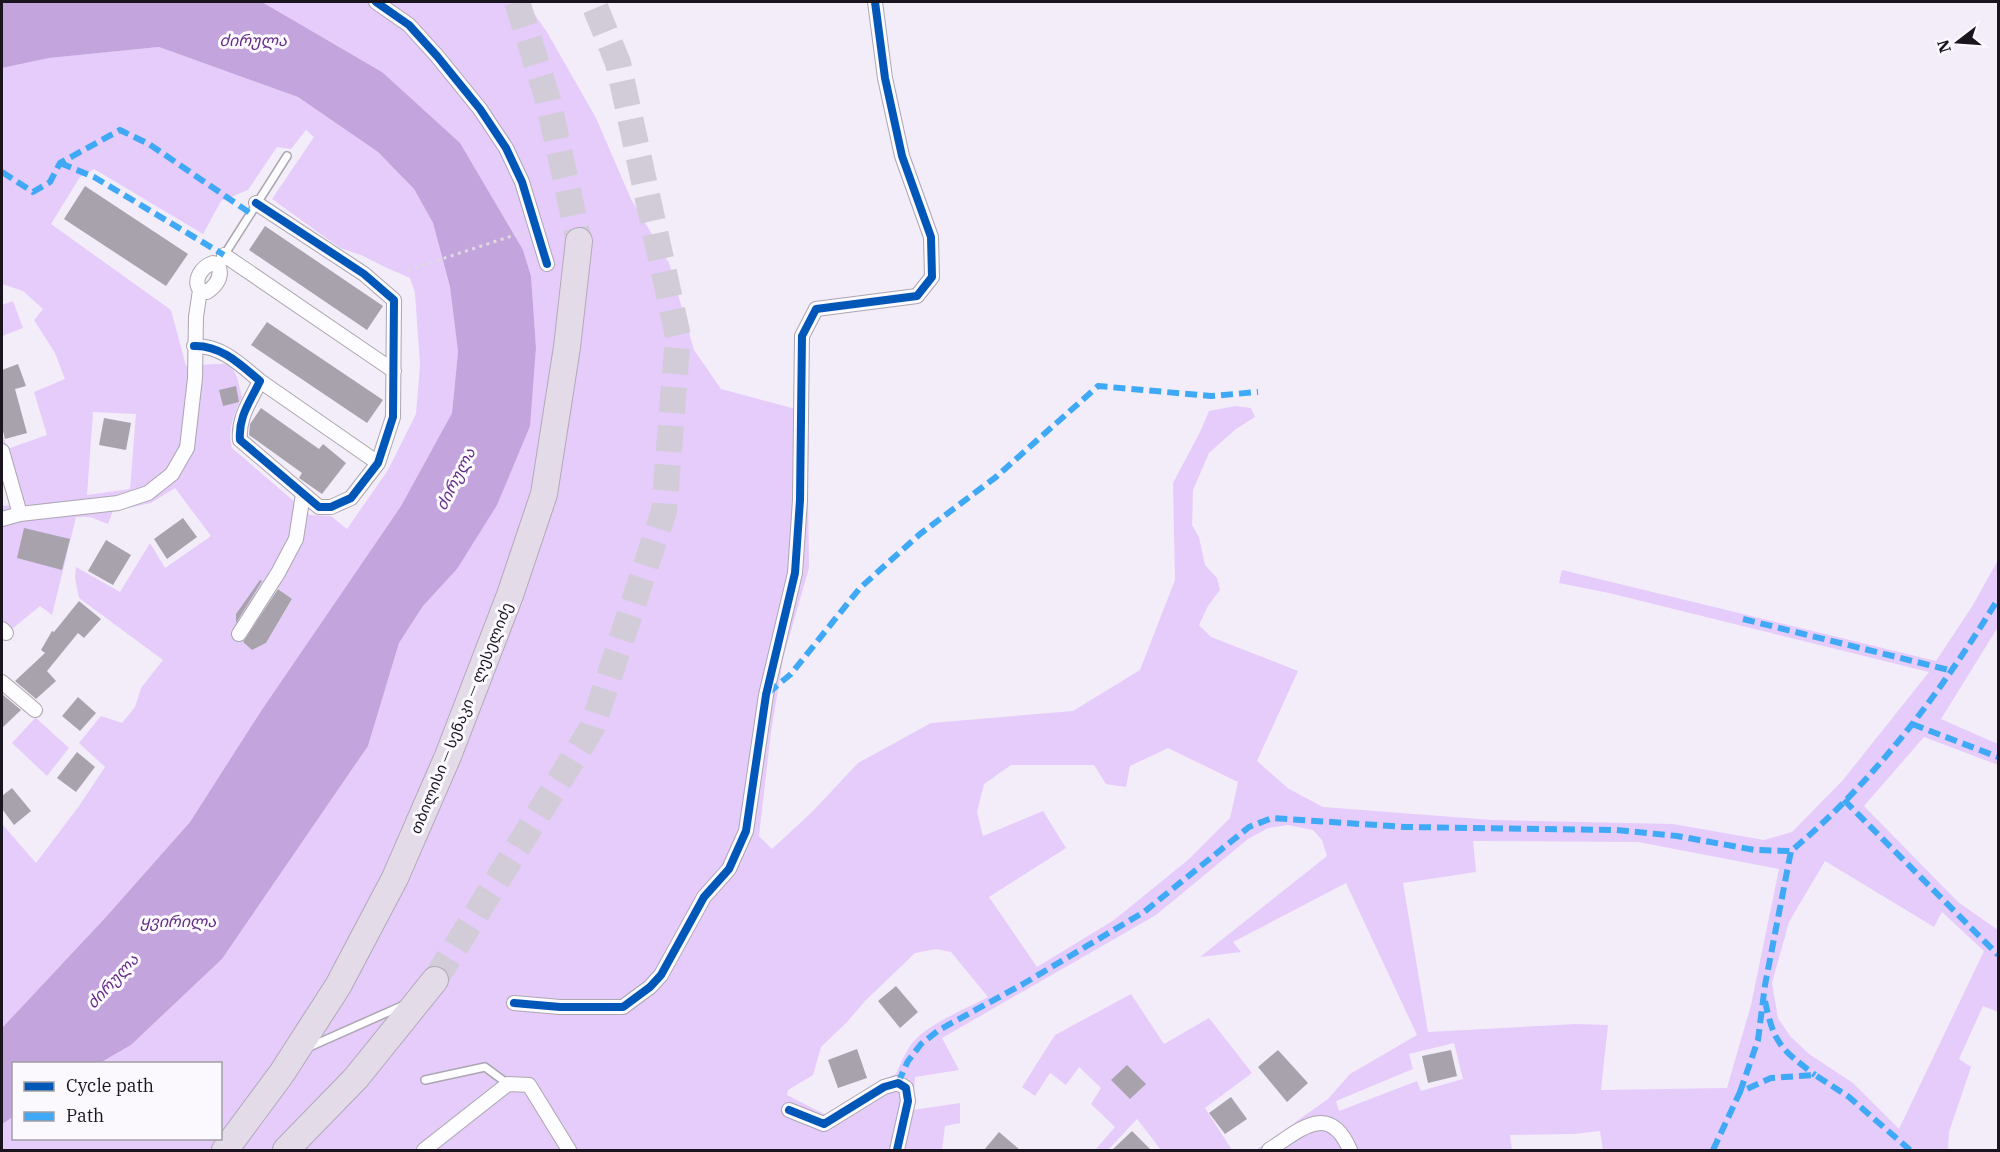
<svg xmlns="http://www.w3.org/2000/svg" width="2000" height="1152" viewBox="0 0 2000 1152" font-family="'IBM Plex Serif','Noto Sans Georgian',serif">
<style>
.green{fill:#e5ccfb;fill-rule:evenodd}
.water{fill:#c3a4dd}
.building{fill:#a8a2ad}
.lines{fill:none;stroke-linecap:round;stroke-linejoin:round}
.motorway-tunnel{stroke:#d2ccd8;stroke-width:26;stroke-dasharray:26 13;stroke-linecap:butt}
.service-casing{stroke:#aba6b0;stroke-width:10}
.minor-casing{stroke:#aba6b0;stroke-width:16}
.motorway-casing{stroke:#b1a9b9;stroke-width:28}
.path{stroke:#dedbe0;stroke-width:3;stroke-dasharray:3 4.5;stroke-linecap:butt}
.service{stroke:#fdfcfe;stroke-width:7}
.minor{stroke:#fdfcfe;stroke-width:14}
.motorway{stroke:#e3dce8;stroke-width:26}
.quiet{stroke:#3fa9f5;stroke-width:6;stroke-dasharray:12 6;stroke-linecap:butt}
.cycleway-casing{stroke:#fbf8fe;stroke-width:11}
.cycleway{stroke:#0057b8;stroke-width:8}
.labels{text-anchor:middle;dominant-baseline:central;stroke-width:6;stroke-linejoin:round;paint-order:stroke}
.street-label{font-size:15px;fill:#19141e;stroke:#fbf8fe}
.water-label{font-size:16px;font-style:italic;fill:#632c87;stroke:#fbf8fe}
</style>
<rect width="100%" height="100%" fill="#f3edf9"/>
<path class="green" d="M262,2h264l21,30 49,86 35,81 38,64 25,87 27,39 86,23 2,156 -26,91 -12,73 -12,104 13,13 41,-38 45,-48 73,-40 142,-12 67,-41 35,-90 -2,-97 27,-51 9,-21 27,-5 15,2 4,9 -19,12 -27,24 -16,37 -1,35 7,12 6,28 12,13 3,12 -12,16 -9,19 12,12 87,34 -41,90 32,28 34,18 169,13 181,4 91,16 28,-8 51,-52 86,-108 -320,-79 -50,-10 3,-13 374,91 37,-56 25,-45v67l-57,92 57,25v21l-74,-28 -60,69 94,96 40,28v82l-15,-6 -24,53 12,8 -22,65 -1,16 2,2h-347l-3,-19 -26,3 -64,1 2,15h-256l72,-51 22,-25 67,-39 -71,-152 -113,59 8,10 -41,5 127,-101 -5,-16 -9,-10 -25,-5 -20,3 -20,11 -92,76 -214,123 17,32 -44,7 -2,33 47,-7v20l-15,3 -3,24h-940v-26l11,-7 1,21h206v-74l-120,-1 31,-18 91,-86 146,-213 31,-103 24,-37 34,-37 79,-222 -5,-71 -8,-26 -141,-178zM1168,748l70,34 -8,36 -42,42 -74,60 -77,47 -48,-70 77,-49 -23,-37 -60,25 -6,-24 7,-28 27,-19h83l12,19 20,3 4,-21zM1473,841l165,1 141,27 -28,136 -24,83 -126,2 7,-65 -32,-1 -148,8 -25,-149 73,-11zM1825,861l109,66 8,-15 42,39 -85,178 -46,-46 -44,-29 -19,-18 -12,-18 -6,-35 17,-61zM936,949l15,3 37,45c-22,12 -58,26 -74,44 -8,9 -13,22 -18,33l-20,9 -50,32 -39,-20 1,-5 25,-15 8,-28 27,-26 17,-20 50,-48zM1454,1043l9,36 -42,12 -4,-10 -78,30 -3,-10 77,-32 -4,-15z
M159,47l139,50 80,55 36,37 19,34 17,64 8,65 -6,61 -51,93 -140,205 -71,111 -85,96 -103,110v-204l34,39 43,-57 26,-39 -26,-24 22,-27 21,7 13,-16 6,-19 22,-28 -84,-62 -4,-20 1,-11 44,25 30,-49 15,25 46,-32 -36,-48 -24,15 -38,8 -5,13 -18,-7h-14l-24,98 -12,-9 -28,23 -1,9 -9,-1v-131l9,-1 -9,-33v-41l5,18 40,-14 -13,-43 31,-13 -10,-26 -21,-33 9,-11 -20,-18 -21,-7v-216l46,-10zM306,130l8,7 -42,62 68,49 21,7 26,13 23,10 5,15 5,72 -4,49 -28,56 -41,59 -16,-13 -21,-1 -78,-67c-5,-19 2,-34 10,-51l-5,-20 -7,-13c-15,-1 -28,2 -44,2l-15,-56 -120,-86 29,-47 14,-8 109,65 18,-33 27,-11 29,-43 14,2zM93,412l43,2 -6,75 -43,6zM278,588l14,12 -26,43 -14,7 -11,-10z
M13,301l10,27 -21,8v-31z
M2,676l42,35 -8,7 33,30 -22,28 -35,-33 24,-26 -34,-28z
M1131,994l33,50 45,-26 43,55 -47,35 27,42h-71l-24,-31 -29,31h-13l20,-23 -24,-23 10,-16 -22,-21 -13,18 -16,-12 -15,23 -13,-9 33,-52z"/>
<path class="water" d="M2,2h260l120,70 78,71 63,107 8,26 5,71 -6,79 -33,79 -40,64 -34,37 -24,37 -31,103 -146,213 -91,86 -31,18 -86,1 -1,53 -11,7v-96l103,-110 85,-96 71,-111 140,-205 51,-93 6,-61 -8,-65 -17,-64 -19,-34 -36,-37 -80,-55 -139,-50 -110,11 -47,10z"/>
<path class="building" d="M85,186l103,68 -22,32 -102,-67z
M265,226l118,80 -16,24 -118,-80z
M267,322l116,78 -16,23 -116,-78z
M18,364l8,22 -11,3 12,44 -22,6 -3,-12v-57z
M236,386l3,16 -16,4 -4,-16z
M261,408l58,41 4,-5 23,19 -24,31 -23,-16 3,-5 -53,-38 1,-11z
M104,418l27,5 -5,27 -27,-5z
M183,518l14,19 -30,22 -13,-20z
M24,528l46,11 -8,31 -45,-12z
M106,540l25,15 -18,30 -25,-14z
M260,580l2,1 -26,42v-9z
M278,589l14,10 -26,44 -14,7 -9,-8z
M79,601l22,18 -17,19 -6,-5 -31,38 9,10 -20,18 -21,-18 30,-28 -4,-3 11,-19 2,1z
M2,694l19,16 -19,18z
M78,697l18,16 -16,18 -18,-15z
M77,752l18,15 -19,25 -19,-14z
M12,788l19,23 -17,14 -12,-16v-13z
M896,986l22,26 -18,16 -22,-27z
M857,1049l10,29 -29,10 -10,-28z
M1278,1050l30,33 -21,19 -29,-35z
M1451,1050l6,26 -29,7 -6,-27z
M1127,1065l19,19 -16,15 -19,-19z
M1231,1097l16,22 -22,15 -16,-21z
M1132,1131l19,19h-39z
M999,1132l21,18h-36z"/>
<g class="lines">
<path class="motorway-tunnel" d="M517,2l31,98 31,141
M435,980l157,-252 72,-217 14,-175 -60,-273 -25,-61"/>
<defs>
<path id="service" d="M223,257l64,-101
M307,1048l97,-43
M425,1080l60,-13 23,17"/>
<path id="minor" d="M376,2l33,23 28,31 43,53 26,39 16,34 25,82
M224,255l170,116
M213,263l5,1c5,12 -1,21 -11,28l-7,-2c-7,-10 1,-23 13,-27z
M194,346c27,-1 47,19 66,35 -10,21 -22,36 -20,59l79,67h12l20,-9 27,-35 15,-46 1,-117 -30,-26 -108,-71
M260,381l118,82
M2,451l18,63
M2,519l18,-5 98,-11 30,-10 24,-19 15,-26 8,-70 1,-61 4,-27
M2,629l4,4
M239,634l39,-61 18,-34 7,-45
M2,682l33,28
M514,1003l46,4h63l27,-20 11,-12 43,-78 25,-28 17,-38 20,-136 29,-122 5,-73 2,-164 14,-27 101,-13 15,-19 -1,-40 -29,-81 -17,-78 -10,-76
M789,1110l35,14 60,-37 14,-4 8,5 2,13 -11,49
M424,1150l84,-66 21,1 40,65
M1269,1150c31,-20 60,-49 81,0"/>
<path id="motorway" d="M225,1150l57,-77 56,-87 57,-108 53,-122 62,-161 34,-101 23,-147 12,-106
M286,1150l70,-72 79,-98"/>
</defs>
<use href="#service" class="service-casing"/>
<use href="#minor" class="minor-casing"/>
<use href="#motorway" class="motorway-casing"/>
<path class="path" d="M408,270l116,-38"/>
<use href="#service" class="service"/>
<use href="#minor" class="minor"/>
<use href="#motorway" class="motorway"/>
<path class="quiet" d="M60,163l34,14 130,78
M2,172l31,20 17,-10 10,-19 60,-33 29,14 101,69
M1743,619l210,52
M768,693l23,-19 69,-86 60,-54 76,-57 102,-91 113,10 47,-4
M1912,724l86,33
M1844,800l154,155
M1765,1001c9,43 16,48 50,74
M898,1083l10,-22 13,-17 18,-14 84,-46 121,-72 105,-85 23,-9 133,9 211,3 61,6 78,14 36,1c84,-70 150,-159 207,-252
M1740,1092l18,-52 7,-55 26,-134
M1713,1150l27,-58 31,-14 44,-3 34,22 61,53"/>
<defs>
<path id="cycleway" d="M376,2l33,23 28,31 43,53 26,39 16,34 25,82
M194,346c27,-1 47,19 66,35 -10,21 -22,36 -20,59l79,67h12l20,-9 27,-35 15,-46 1,-117 -30,-26 -108,-71
M514,1003l46,4h63l27,-20 11,-12 43,-78 25,-28 17,-38 20,-136 29,-122 5,-73 2,-164 14,-27 101,-13 15,-19 -1,-40 -29,-81 -17,-78 -10,-76
M789,1110l35,14 60,-37 14,-4 8,5 2,13 -11,49"/>
</defs>
<use href="#cycleway" class="cycleway-casing"/>
<use href="#cycleway" class="cycleway"/>
</g>
<g class="labels">
<g class="street-label">
<text transform="translate(461 718) rotate(-68)">თბილისი — სენაკი — ლესელიძე</text>
</g>
<g class="water-label">
<text x="253" y="40">ძირულა</text>
<text transform="translate(455 479) rotate(-63)">ძირულა</text>
<text x="178" y="921">ყვირილა</text>
<text transform="translate(112 981) rotate(-47)">ძირულა</text>
</g>
</g>
<rect width="2000" height="1152" fill="none" stroke="#19141e" stroke-width="6"/>
<rect x="12" y="1062" width="210" height="78" fill="#fbf8fe" stroke="#a19da4" stroke-width="1.5"/>
<rect x="24" y="1082" width="30" height="9" fill="#0057b8" stroke="#a19da4" stroke-width="1.5"/>
<text x="66" y="1092" font-size="18" fill="#19141e">Cycle path</text>
<rect x="24" y="1112" width="30" height="9" fill="#3fa9f5" stroke="#a19da4" stroke-width="1.5"/>
<text x="66" y="1122" font-size="18" fill="#19141e">Path</text>
<g transform="translate(1958 42) rotate(253)" stroke="#fbf8fe" stroke-width="4.5" paint-order="stroke">
<path d="M0-4.5L10 22L0 15L-10 22Z" fill="#19141e"/>
<text y="-9" font-size="16" font-weight="bold" text-anchor="middle" fill="#19141e">N</text>
</g>
</svg>
